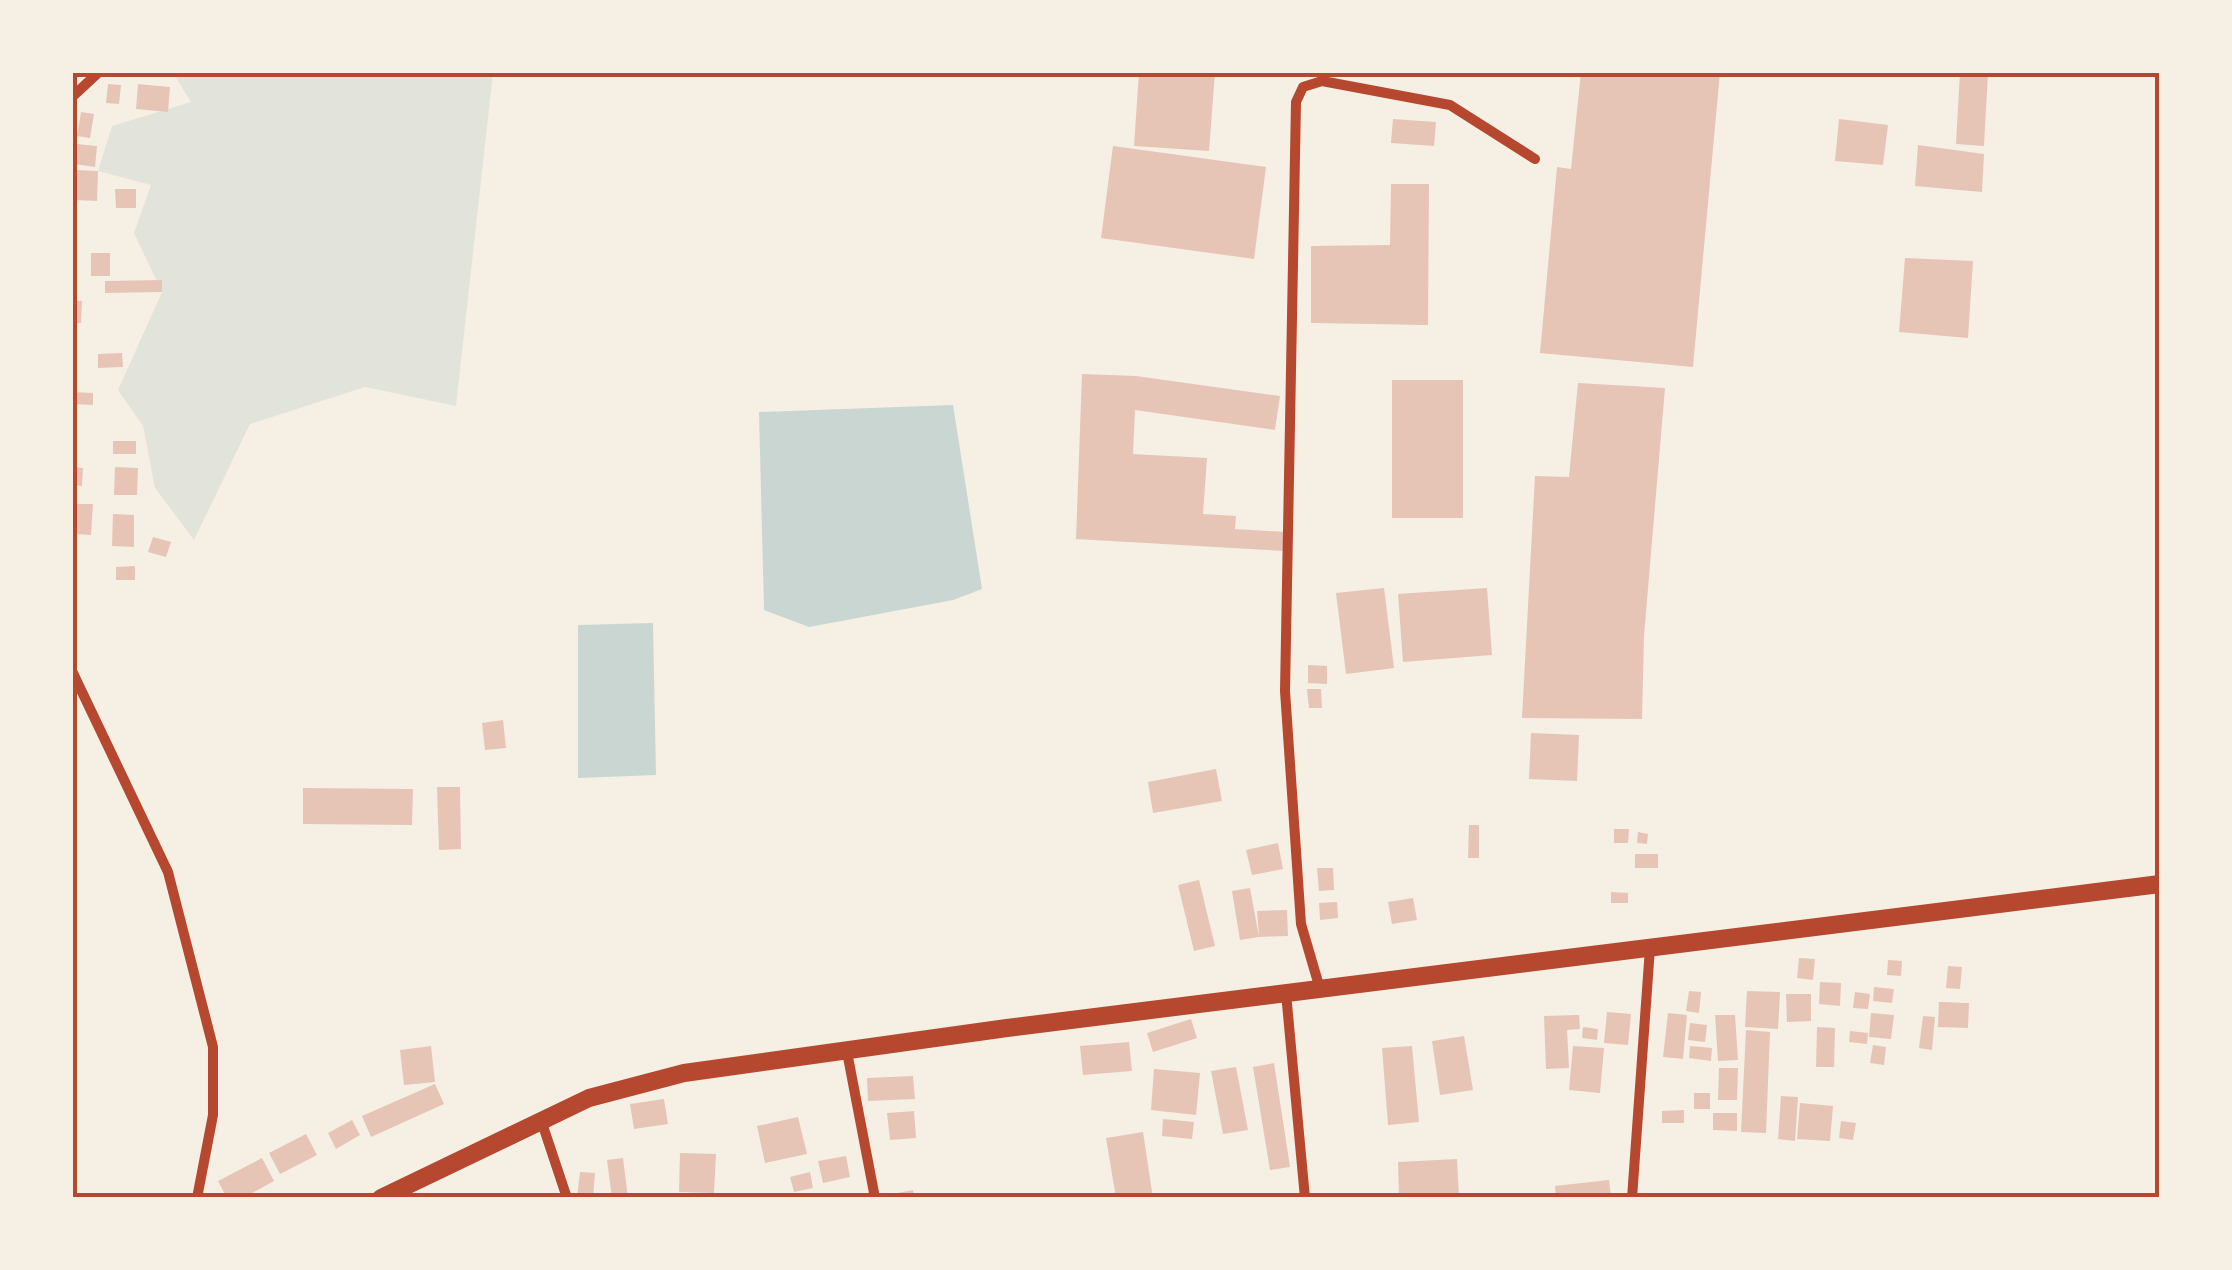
<svg xmlns="http://www.w3.org/2000/svg" width="2232" height="1270" viewBox="0 0 2232 1270" font-family="Helvetica,sans-serif">
<style>
.green{fill:#e2e4dc}
.water{fill:#c9d6d2}
.building{fill:#e6c5b7}
.lines{fill:none;stroke-linecap:round;stroke-linejoin:round}
.minor{stroke:#b5482f;stroke-width:10}
.primary{stroke:#b5482f;stroke-width:18}
.neatline{fill:none;stroke:#b5482f;stroke-width:4}
</style>
<rect width="100%" height="100%" fill="#f6efe4"/>
<path class="green" d="M173,73h320l-37,333 -91,-19 -115,37 -56,116 -39,-52 -12,-62 -25,-36 44,-98 -28,-59 17,-48 -53,-14 14,-45 79,-24z"/>
<path class="water" d="M953,405l29,184 -29,11 -144,27 -45,-17 -5,-198z
M653,623l3,152 -78,3v-153z"/>
<path class="building" d="M1139,72h76l-6,79 -75,-5z
M1581,72h139l-27,295 -153,-14 17,-186 14,2z
M1960,72h28l-4,74 -28,-2z
M108,84l13,1 -2,19 -13,-1z
M138,84l32,3 -2,25 -32,-3z
M81,112l13,2 -4,24 -13,-2z
M1393,119l43,3 -2,24 -43,-3z
M1839,119l49,6 -5,40 -48,-4z
M77,144l20,2 -2,21 -20,-3z
M1918,145l66,9 -2,38 -67,-6z
M1113,146l153,21 -12,92 -153,-21z
M76,170l22,1 -1,30 -22,-1z
M1391,184h38l-1,141 -117,-2v-77l79,-1z
M115,189h21v19h-20z
M91,253h19v23h-19z
M1905,258l68,3 -5,77 -69,-6z
M162,280v12l-57,1v-12z
M72,301h10l-1,22h-9z
M122,353l1,14 -25,1v-14z
M1082,374l54,2 144,20 -5,34 -140,-20 -2,44 74,4 -4,56 33,2 -1,13 51,3 -1,19 -209,-12z
M1392,380h71v138h-71z
M1578,383l87,5 -21,248 -2,83 -120,-1 13,-242 34,1z
M72,392l21,1v12l-21,-1z
M113,441h23v13h-23z
M72,467l11,1 -1,18 -10,-1z
M115,467l23,1 -1,27h-23z
M77,504h16l-2,31 -15,-1z
M113,514l21,1v32l-22,-1z
M153,537l18,5 -5,15 -18,-5z
M135,566v14h-19v-13z
M1384,588l10,80 -48,6 -10,-81z
M1487,588l5,67 -89,7 -5,-68z
M1308,665l19,1v18l-19,-1z
M1307,689h14l1,19h-13z
M503,720l3,28 -21,2 -3,-27z
M1531,733l48,2 -2,46 -48,-2z
M1216,769l6,32 -69,12 -5,-31z
M437,787h23l1,62 -22,1z
M303,788l110,1 -1,36 -109,-1z
M1469,825h10v33h-11z
M1614,829h15l-1,14h-14z
M1638,832l10,2 -1,10 -10,-1z
M1278,843l5,26 -31,6 -6,-25z
M1635,854h23v14h-23z
M1317,868h16l1,22 -15,1z
M1199,880l16,66 -21,5 -16,-66z
M1250,888l9,49 -19,3 -8,-49z
M1611,892l17,1v10h-17z
M1413,898l4,22 -25,4 -4,-22z
M1337,902l1,16 -18,2 -1,-17z
M1287,910l1,26 -29,1 -2,-26z
M1799,958l16,1 -2,21 -16,-2z
M1888,960l14,1 -1,15 -14,-1z
M1948,966l14,1 -2,22 -14,-1z
M1820,982l21,1 -1,23 -21,-2z
M1874,987l20,2 -2,14 -19,-2z
M1689,991l12,1 -2,21 -13,-2z
M1747,991l33,1 -2,37 -33,-2z
M1855,992l15,2 -2,15 -15,-1z
M1786,994h25v27l-24,1z
M1939,1002l30,1 -1,25 -30,-1z
M1607,1012l24,2 -3,31 -24,-2z
M1668,1013l19,2 -4,44 -20,-2z
M1871,1013l23,2 -3,24 -22,-2z
M1579,1015l1,14 -13,1 2,38 -23,1 -2,-53z
M1715,1015h20l3,45 -20,1z
M1923,1016l12,1 -3,33 -13,-2z
M1191,1019l6,19 -44,14 -6,-19z
M1690,1023l17,2 -2,17 -17,-2z
M1583,1027l15,2 -1,11 -15,-2z
M1817,1027l18,1 -1,39h-18z
M1746,1030l24,2 -4,101 -25,-1z
M1850,1031l18,2 -1,11 -18,-2z
M1464,1036l9,54 -33,5 -8,-54z
M1129,1042l3,29 -49,4 -3,-29z
M1873,1045l13,2 -2,18 -14,-2z
M431,1046l4,36 -31,3 -4,-35z
M1412,1046l7,76 -31,3 -6,-77z
M1573,1046l31,2 -4,45 -31,-3z
M1690,1046l22,2 -1,13 -22,-3z
M1274,1063l16,104 -20,3 -17,-103z
M1236,1067l12,63 -25,4 -12,-63z
M1719,1068h19l-1,32h-19z
M1154,1069l46,4 -4,42 -45,-5z
M913,1076l2,23 -47,2 -1,-23z
M435,1084l9,20 -73,33 -9,-21z
M1694,1093h16v16h-16z
M1781,1096l17,1 -3,44 -17,-2z
M664,1099l4,25 -34,5 -4,-25z
M1800,1103l33,3 -3,35 -33,-2z
M1684,1110v13h-22v-12z
M914,1111l2,27 -26,2 -3,-27z
M1713,1113h24v18l-24,-1z
M798,1117l9,37 -42,9 -8,-37z
M1163,1119l31,3 -2,17 -30,-3z
M352,1120l8,15 -24,14 -8,-16z
M1841,1121l15,2 -3,17 -14,-2z
M1143,1132l10,66h-37l-10,-60z
M306,1134l11,21 -37,19 -11,-21z
M680,1153l36,1 -2,39 -35,-1z
M846,1156l4,21 -27,6 -5,-22z
M262,1158l12,23 -31,17h-16l-9,-17z
M623,1158l5,40h-16l-5,-38z
M1457,1159l2,39h-60l-1,-36z
M580,1172l15,1 -2,25h-16z
M810,1172l3,16 -19,4 -4,-15z
M1609,1180l2,18h-55l-1,-12z
M913,1190l1,8h-15l-1,-5z"/>
<g class="lines">
<path class="minor" d="M72,97l27,-25
M72,671l96,201 45,175v68l-16,83
M1320,989l-19,-65 -16,-233 11,-589 7,-15 19,-6 128,24 85,54
M1286,993l19,205
M847,1052l28,146
M541,1120l26,78
M1632,1198l18,-250"/>
<path class="primary" d="M381,1198l208,-100 95,-25 323,-45 1153,-144"/>
</g>
<rect width="2232" height="1270" fill="none" stroke="#f6efe4" stroke-width="150"/>
<rect x="75" y="75" width="2082" height="1120" class="neatline"/>
</svg>
